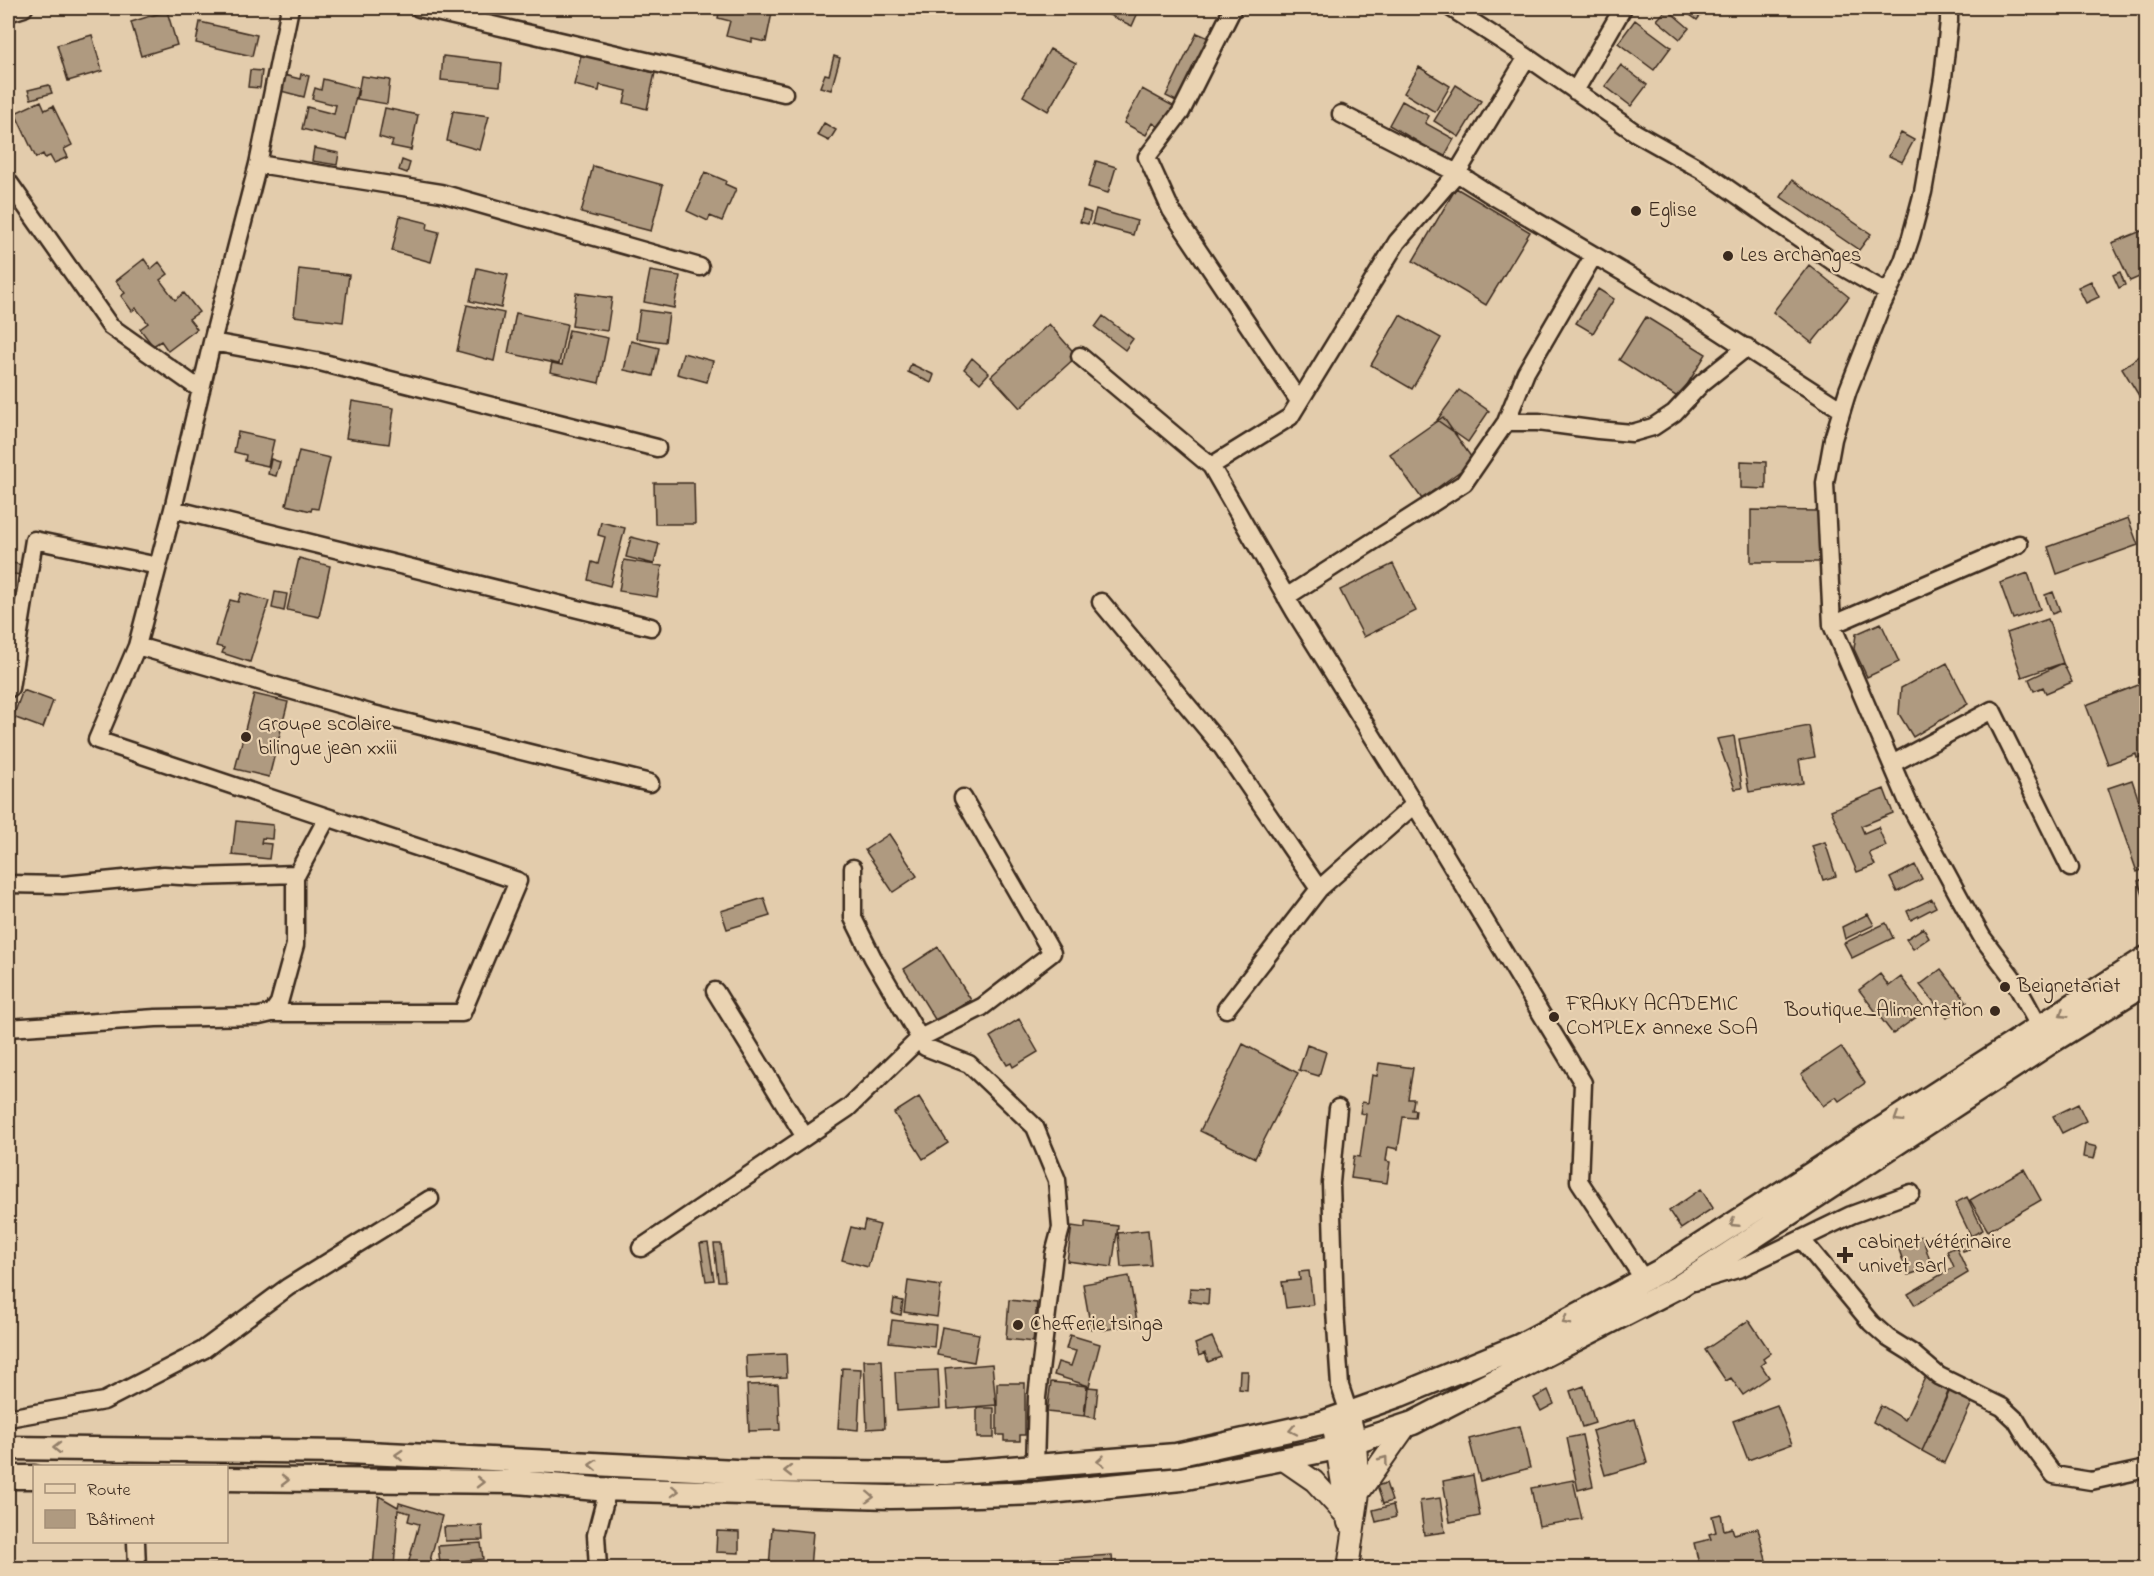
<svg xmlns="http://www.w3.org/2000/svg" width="2154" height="1576" viewBox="0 0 2154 1576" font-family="'Indie Flower',sans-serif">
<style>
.building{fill:#af9a80;stroke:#3b2a1e;stroke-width:1.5}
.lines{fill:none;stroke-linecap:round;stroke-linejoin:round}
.minor-casing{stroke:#3b2a1e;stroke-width:21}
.tertiary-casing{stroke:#3b2a1e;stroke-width:24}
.secondary-casing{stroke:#3b2a1e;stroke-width:27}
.minor{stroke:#ead3b2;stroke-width:16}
.tertiary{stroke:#ead3b2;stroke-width:20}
.secondary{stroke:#ead3b2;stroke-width:22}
.oneway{stroke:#927e68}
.poi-dot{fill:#3b2a1e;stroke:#ead3b2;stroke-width:2}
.labels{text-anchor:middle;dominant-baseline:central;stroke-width:4.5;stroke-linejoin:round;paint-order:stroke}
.poi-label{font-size:21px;fill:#3b2a1e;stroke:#ead3b2;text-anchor:start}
</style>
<rect width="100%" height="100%" fill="#e3ccac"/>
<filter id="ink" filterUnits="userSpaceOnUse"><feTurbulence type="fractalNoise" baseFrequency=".0167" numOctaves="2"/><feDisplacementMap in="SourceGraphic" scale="12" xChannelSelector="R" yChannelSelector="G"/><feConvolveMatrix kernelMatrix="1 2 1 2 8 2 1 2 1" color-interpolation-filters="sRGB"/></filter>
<g filter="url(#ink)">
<path class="building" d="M720,8h53l-7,34 -14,-3v3l-26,-6 4,-15 -12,-3z
M1113,8h27l-8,18 -23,-11z
M1680,8h26l-9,12z
M1667,9l22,19 -9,11 -23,-19z
M167,11l10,34 -36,11 -10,-34z
M1635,20l36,27 -17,23 -36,-27z
M200,22l57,13 -5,21 -56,-13z
M1197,33l14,6 -31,64 -14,-7z
M92,35l10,36 -34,10 -11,-36z
M1050,49l26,14 -28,48 -25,-15z
M581,55l74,18 -8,36 -23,-6 3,-12 -27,-6 -1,6 -25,-6z
M443,56l59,7 -2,23 -59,-6z
M834,56l6,2 -9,32 -11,-3 5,-13 4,1z
M1621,65l26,20 -16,21 -26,-20z
M1419,67l31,19 -15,26 -31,-19z
M250,70l12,1 -2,17 -12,-1z
M301,74l8,2 -5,21 -23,-6 3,-16 16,4z
M361,76l29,4 -3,24 -30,-5z
M323,79l35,9 -12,52 -44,-11 5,-22 27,7 2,-9 -24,-6 3,-11 6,2z
M49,85l3,8 -21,6 -3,-9z
M1456,85l25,16 -22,36 -25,-16z
M1142,89l33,18 -9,17 -4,-2 -3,5 -6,-4 -7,12 -22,-12z
M41,101l4,9 8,-4 19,39 -8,4 4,8 -14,6 -4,-7 -5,2 -2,-4 -7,4 -21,-45z
M1402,101l27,15 -4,7 29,16 -10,18 -55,-32z
M385,108l33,7 -7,35 -20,-4 2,-5 -14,-4z
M453,111l36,5 -9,34 -33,-9z
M824,123l12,7 -7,11 -12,-6z
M1901,133l13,7 -12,22 -13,-6z
M314,148l25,5 -2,12 -25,-4z
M402,160l8,3 -3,10 -8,-3z
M1096,161l20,6 -8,26 -20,-6z
M593,166l70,19 -12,46 -70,-18z
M705,172l21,9 -1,3 11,5 -14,32 -12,-5 -2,5 -21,-10z
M1792,180l79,54 -12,16 -78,-53z
M1456,188l74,44 -44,73 -73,-44z
M1096,209l41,12 -4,14 -41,-11z
M1083,210l8,3 -3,11 -8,-2z
M400,216l28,7 -1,6 12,3 -8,30 -39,-11z
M2146,229v45l-16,7 -18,-38z
M144,259l7,10 8,-7 9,12 -8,6 15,20 9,-7 15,19 -10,7 8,10 -29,22 -7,-10 -8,5 -13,-17 8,-6 -12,-15 -4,3 -11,-15 4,-3 -9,-12z
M1809,265l40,32 -37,46 -39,-31z
M477,268l31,7 -7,33 -31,-7z
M299,269l50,6 -6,47 -49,-6z
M650,271l30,5 -6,32 -30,-6z
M2120,272l5,13 -6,3 -6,-13z
M2091,281l8,16 -13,6 -8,-16z
M1598,289l16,10 -21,34 -17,-10z
M576,293l36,5 -5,33 -35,-5z
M467,305l37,8 -10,48 -37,-10z
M640,310l29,4 -4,28 -29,-4z
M516,313l51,11 -8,40 -51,-11z
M1400,315l41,23 -29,51 -41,-24z
M1103,316l30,23 -8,11 -30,-23z
M1646,317l60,37 -27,44 -60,-38z
M1049,324l28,32 -57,52 -29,-32z
M569,330l39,8 -9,45 -49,-11 2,-9 10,2z
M631,341l28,7 -6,28 -29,-6z
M2146,352v55l-24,-39z
M683,353l30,8 -6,21 -30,-8z
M972,358l17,15 -9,10 -16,-14z
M911,364l23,11 -3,8 -23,-11z
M1459,390l30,21 -21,31 -31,-22z
M352,401l42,7 -5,36 -43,-6z
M1443,417l31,44 -52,38 -32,-45z
M238,432l36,8 -6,26 -23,-5 1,-6 -12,-3z
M299,451l31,7 -12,51 -6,-1 -1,3 -25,-6z
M271,459l9,3 -4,14 -8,-2z
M1741,461l25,1v27l-25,-1z
M654,483h40l1,41h-40z
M1751,510l67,1 1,51h-68z
M2128,518l10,27 -81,29 -9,-27z
M601,522l24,6 -15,58 -22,-6 4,-18 6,2 7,-27 -7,-2z
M631,537l28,7 -5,20 -28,-7z
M299,558l31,8 -11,51 -32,-7z
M624,560l38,6 -5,31 -38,-6z
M8,562l14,3 -2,10 -12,-2z
M1393,564l23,47 -52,26 -24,-47z
M2028,573l12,36 -27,10 -13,-36z
M275,592l12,2 -3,17 -12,-3z
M2053,592l7,19 -8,3 -7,-19z
M241,593l28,8 -19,61 -28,-9 2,-5 -8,-2 14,-46 8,2z
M2048,619l15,44 -41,14 -15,-44z
M1881,623l18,39 -32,15 -13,-28 2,-15z
M1947,663l21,41 -55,33 -14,-23 2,-26z
M2063,663l9,19 -26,11 -3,-6 -9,4 -5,-12z
M2141,684l5,12v59l-9,3 -1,-4 -28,10 -22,-59z
M23,690l30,11 -10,27 -30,-11z
M254,694l34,8 -19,75 -34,-8z
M1809,726l6,31 -16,3 4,23 -54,9 -10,-53z
M1734,736l8,52 -7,1 -18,-50z
M2132,780l14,42v46l-9,4 -29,-84z
M1884,789l9,24 -32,13 3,7 14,-6 8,19 -17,7 6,12 -18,7 -26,-62z
M236,821l37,4 -1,14 -10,-1 -1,5 10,1 -2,15 -37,-4z
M889,834l28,42 -24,16 -28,-42z
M1825,842l11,34 -13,4 -11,-34z
M1915,865l7,14 -25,13 -7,-14z
M2146,878v25l-8,-22z
M764,898l6,18 -43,13 -6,-18z
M1932,899l4,8 -25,13 -4,-9z
M1868,914l6,11 -29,14 -3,-12z
M1886,923l7,15 -41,20 -8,-15z
M1923,928l6,10 -16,11 -7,-10z
M938,947l33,53 -35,21 -32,-52z
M1941,969l26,33 -20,16 -27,-33z
M1880,974l9,12 12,-9 25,33 -33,24 -34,-44z
M1019,1019l19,33 -25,15 -2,-4 -4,2 -17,-28z
M1243,1044l55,29 -43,85 -55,-27z
M1307,1045l19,7 -7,24 -20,-6z
M1841,1047l24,36 -26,18 -3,-4 -13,9 -22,-32z
M1379,1063l34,5 -5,31h6l-2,11h4l-1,8 -12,-1 -5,32 -10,-2 -2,14 4,1 -3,21 -36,-5 3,-22 6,1 6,-43 -6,-1 2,-11 6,1 4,-28 5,1z
M919,1097l29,46 -25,16 -29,-46z
M2078,1104l8,17 -24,12 -9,-17z
M2085,1144l12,3 -3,12 -11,-2z
M2024,1169l17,31 -53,31 -18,-31z
M1701,1189l12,19 -32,21 -12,-18z
M1967,1197l16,33 -12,6 -16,-33z
M865,1221l15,4 -12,42 -26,-7 9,-33 12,3z
M1085,1222l33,4 -6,41 -45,-6 5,-35 13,2z
M1148,1230l3,35 -30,2 -3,-34z
M1922,1236l10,31 -24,8 -10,-28 15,-5 -2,-3z
M1963,1236l6,13 -6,2 -6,-13z
M708,1243l6,37 -8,1 -6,-37z
M714,1244h7l4,37h-7z
M1956,1247l12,26 -53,32 -7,-11 46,-27 -7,-16z
M1309,1271l4,34 -27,3 -4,-26 18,-2 -1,-8z
M1129,1276l8,45 -12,2v3l-21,4 -1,-3 -12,2 -8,-45z
M908,1281l33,5 -4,31 -33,-5z
M1190,1288l19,1 -1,15 -19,-3z
M894,1299l9,2 -2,14 -9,-2z
M1009,1300l28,3 -4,39 -27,-3z
M892,1320l44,5 -2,22 -45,-5z
M1749,1320l22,33 -8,6 2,3 -4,3 8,12 -26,18 -12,-17 -5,3 -21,-31z
M942,1327l37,7 -5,28 -37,-7z
M1070,1335l30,9 -11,42 -35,-11 4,-13 13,4 5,-15 -10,-2z
M1212,1337l9,20 -13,5 -3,-9 -6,3 -4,-12z
M786,1354l1,23 -40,2 -1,-23z
M864,1360h18l3,68 -18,1z
M992,1364l4,41 -48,4 -3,-41z
M842,1368l19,1 -3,61 -20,-2z
M1929,1369l23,14 -30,68 -49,-29 8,-17 24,15z
M938,1370l2,38 -43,3 -2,-39z
M1240,1371h8l-1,19 -8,-1z
M1051,1382l36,4 -3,30 -37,-4z
M997,1383h28v52h-5v6h-16v-6h-7z
M778,1384l2,46 -31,1 -2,-46z
M1584,1386l11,37 -13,4 -12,-36z
M1088,1387l10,1 -3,30 -10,-2z
M1951,1388l23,10 -30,65 -22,-12z
M1548,1390l6,14 -13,7 -7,-13z
M1777,1405l15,39 -44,16 -15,-39z
M977,1408h17v30h-17z
M1635,1419l12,44 -42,12 -13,-44z
M1520,1426l10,42 -50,13 -11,-42z
M1582,1435l11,51 -15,4 -11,-52z
M1473,1475l7,41 -30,6 -7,-41z
M1573,1480l9,39 -43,7 -8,-38z
M1386,1483l6,18 -9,3 -6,-18z
M379,1496l19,11 1,-4 43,13 -14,52h-21l12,-44 -11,-3 2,-8 -12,-3 -4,58h-21z
M1440,1498l5,34 -21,3 -4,-34z
M1393,1505l3,12 -20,5 -3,-12z
M1721,1514l3,16 8,-2 2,6 24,-6 10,40h-68l-6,-25 17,-4 -2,-5 7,-2 -4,-16z
M482,1526l1,14 -38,1 -1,-14z
M772,1528l41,4 -3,36h-41z
M717,1531l22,1v21l-23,-1z
M481,1543l2,16 -43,4 -2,-17z
M1112,1555l1,13h-90v-7z
M232,1564v4h-54v-1z"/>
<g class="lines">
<defs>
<path id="minor" d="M419,8l365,85
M1233,8l-52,104 -34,45 24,53 128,191
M1451,8l76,49 109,76 64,36 132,92 56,32
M1949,8v13l-6,57 -20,114 -12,45 -8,24 -23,48 -32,81 -15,49 -8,44 7,142 76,177 53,98 21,37 30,40 28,51
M8,13l16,-5
M1575,91l48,-83
M1341,114l116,59 70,-116
M258,164l183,29 259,74
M8,181l102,145 91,64
M212,342l104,19 341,87
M1080,356l131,110 84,146 103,165 185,306 -4,98 65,99
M1506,422h32l60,8 34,3 21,-6 21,-14 28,-30 45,-36
M1211,466l79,-49 107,-175 60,-69 31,20 196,115 158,102
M173,509l39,-167 46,-178 32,-156
M1286,597l178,-114 42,-61 20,-50 68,-117
M1101,602l121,145 97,142
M1832,625l187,-81
M137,646l236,68 277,69
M10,688l24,-148 124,26
M1892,764l100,-54 78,158
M853,868v50l20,40 52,89 44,17 66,63 22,53 4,48 -7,26 -17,143 -2,69
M8,884l55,1 101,-10 32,2 101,-3 30,-56
M715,991l90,146
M1226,1009l93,-120 96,-85
M272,1013h190l56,-132 -421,-141 40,-94 36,-137 478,118
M8,1028l148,-10 103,-2 13,-3 7,-10 9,-33 7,-25v-71
M1338,1108l-7,75 4,127 5,76 9,27
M1802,1240l69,83 17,15 24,15 27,23 63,31 14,13 12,20 26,35 37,6 55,-12
M641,1248l207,-140 72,-70 62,-31 70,-54 -89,-155
M1694,1282l47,-14 110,-53 60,-22
M8,1418l96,-17 99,-51 85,-63 142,-88
M136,1542l1,26
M598,1568l-2,-33 12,-46"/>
<path id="tertiary" d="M1332,1420l16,103
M1282,1459l32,22 33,36
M1359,1493l48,-68
M1348,1568l11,-75 -3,-50 -7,-30"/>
<path id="secondary" d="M8,1448l338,4 390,19 210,2 230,-18 145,-32 79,-28 119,-49 143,-76 484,-312
M8,1477h26
M226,1479l291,3 80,7 293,8 54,-1 95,-3 142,-14 156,-31 76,-25 265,-136 373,-245 95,-59"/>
</defs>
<use href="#minor" class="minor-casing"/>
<use href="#tertiary" class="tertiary-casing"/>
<use href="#secondary" class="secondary-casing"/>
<use href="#minor" class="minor"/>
<use href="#tertiary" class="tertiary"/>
<use href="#secondary" class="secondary"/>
</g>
<defs><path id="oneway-chevron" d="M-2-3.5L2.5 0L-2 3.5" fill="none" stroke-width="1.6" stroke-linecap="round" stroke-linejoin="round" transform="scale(1.5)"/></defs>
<g class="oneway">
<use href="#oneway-chevron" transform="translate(2063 1014) rotate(147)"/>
<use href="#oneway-chevron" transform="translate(1898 1118) rotate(148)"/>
<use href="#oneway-chevron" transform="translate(1734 1223) rotate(147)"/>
<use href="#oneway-chevron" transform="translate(1566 1321) rotate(152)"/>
<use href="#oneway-chevron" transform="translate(1293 1430) rotate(168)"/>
<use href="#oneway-chevron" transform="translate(57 1448) rotate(-179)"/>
<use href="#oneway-chevron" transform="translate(399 1455) rotate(-177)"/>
<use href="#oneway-chevron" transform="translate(1384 1460) rotate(-53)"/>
<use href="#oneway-chevron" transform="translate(1101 1461) rotate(175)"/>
<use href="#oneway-chevron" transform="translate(593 1465) rotate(-177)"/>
<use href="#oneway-chevron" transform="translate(788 1471) rotate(-180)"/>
<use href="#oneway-chevron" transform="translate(285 1480)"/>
<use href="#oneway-chevron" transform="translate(480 1482) rotate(1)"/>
<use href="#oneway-chevron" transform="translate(675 1491) rotate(2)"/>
<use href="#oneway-chevron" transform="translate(870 1497) rotate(2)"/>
</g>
</g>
<g class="poi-dot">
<circle cx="1636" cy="211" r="6"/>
<circle cx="1728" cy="256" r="6"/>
<circle cx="246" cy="737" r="6"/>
<circle cx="2005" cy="987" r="6"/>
<circle cx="1995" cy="1011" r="6"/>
<circle cx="1554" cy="1017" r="6"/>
<path d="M1842 1246h6v6h6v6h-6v6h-6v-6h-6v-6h6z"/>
<circle cx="1018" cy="1325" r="6"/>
</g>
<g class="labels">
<g class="poi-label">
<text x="1648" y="211">Eglise</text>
<text x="1740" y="256">Les archanges</text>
<text x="258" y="725">Groupe scolaire<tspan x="258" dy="24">bilingue jean xxiii</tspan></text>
<text x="2017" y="987">Beignetariat</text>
<text x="1566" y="1005">FRANKY ACADEMIC<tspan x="1566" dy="24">COMPLEX annexe SOA</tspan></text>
<text x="1983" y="1011" text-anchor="end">Boutique_Alimentation</text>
<text x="1858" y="1243">cabinet vétérinaire<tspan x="1858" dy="24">univet sarl</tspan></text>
<text x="1030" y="1325">Chefferie tsinga</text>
</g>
</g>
<rect width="2154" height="1576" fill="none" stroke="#ead3b2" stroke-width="30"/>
<rect x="15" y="15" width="2124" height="1546" fill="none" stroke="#3b2a1e" stroke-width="2" filter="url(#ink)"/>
<rect x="33" y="1465" width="195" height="78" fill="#ead3b2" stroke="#a48f77" stroke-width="1.5"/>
<rect x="45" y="1484" width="30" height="9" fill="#ead3b2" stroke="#a48f77" stroke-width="1.5"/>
<text x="87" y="1495" font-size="18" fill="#3b2a1e">Route</text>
<rect x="45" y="1510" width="30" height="18" fill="#af9a80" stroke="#a48f77" stroke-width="1.5"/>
<text x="87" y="1525" font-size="18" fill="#3b2a1e">Bâtiment</text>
</svg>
